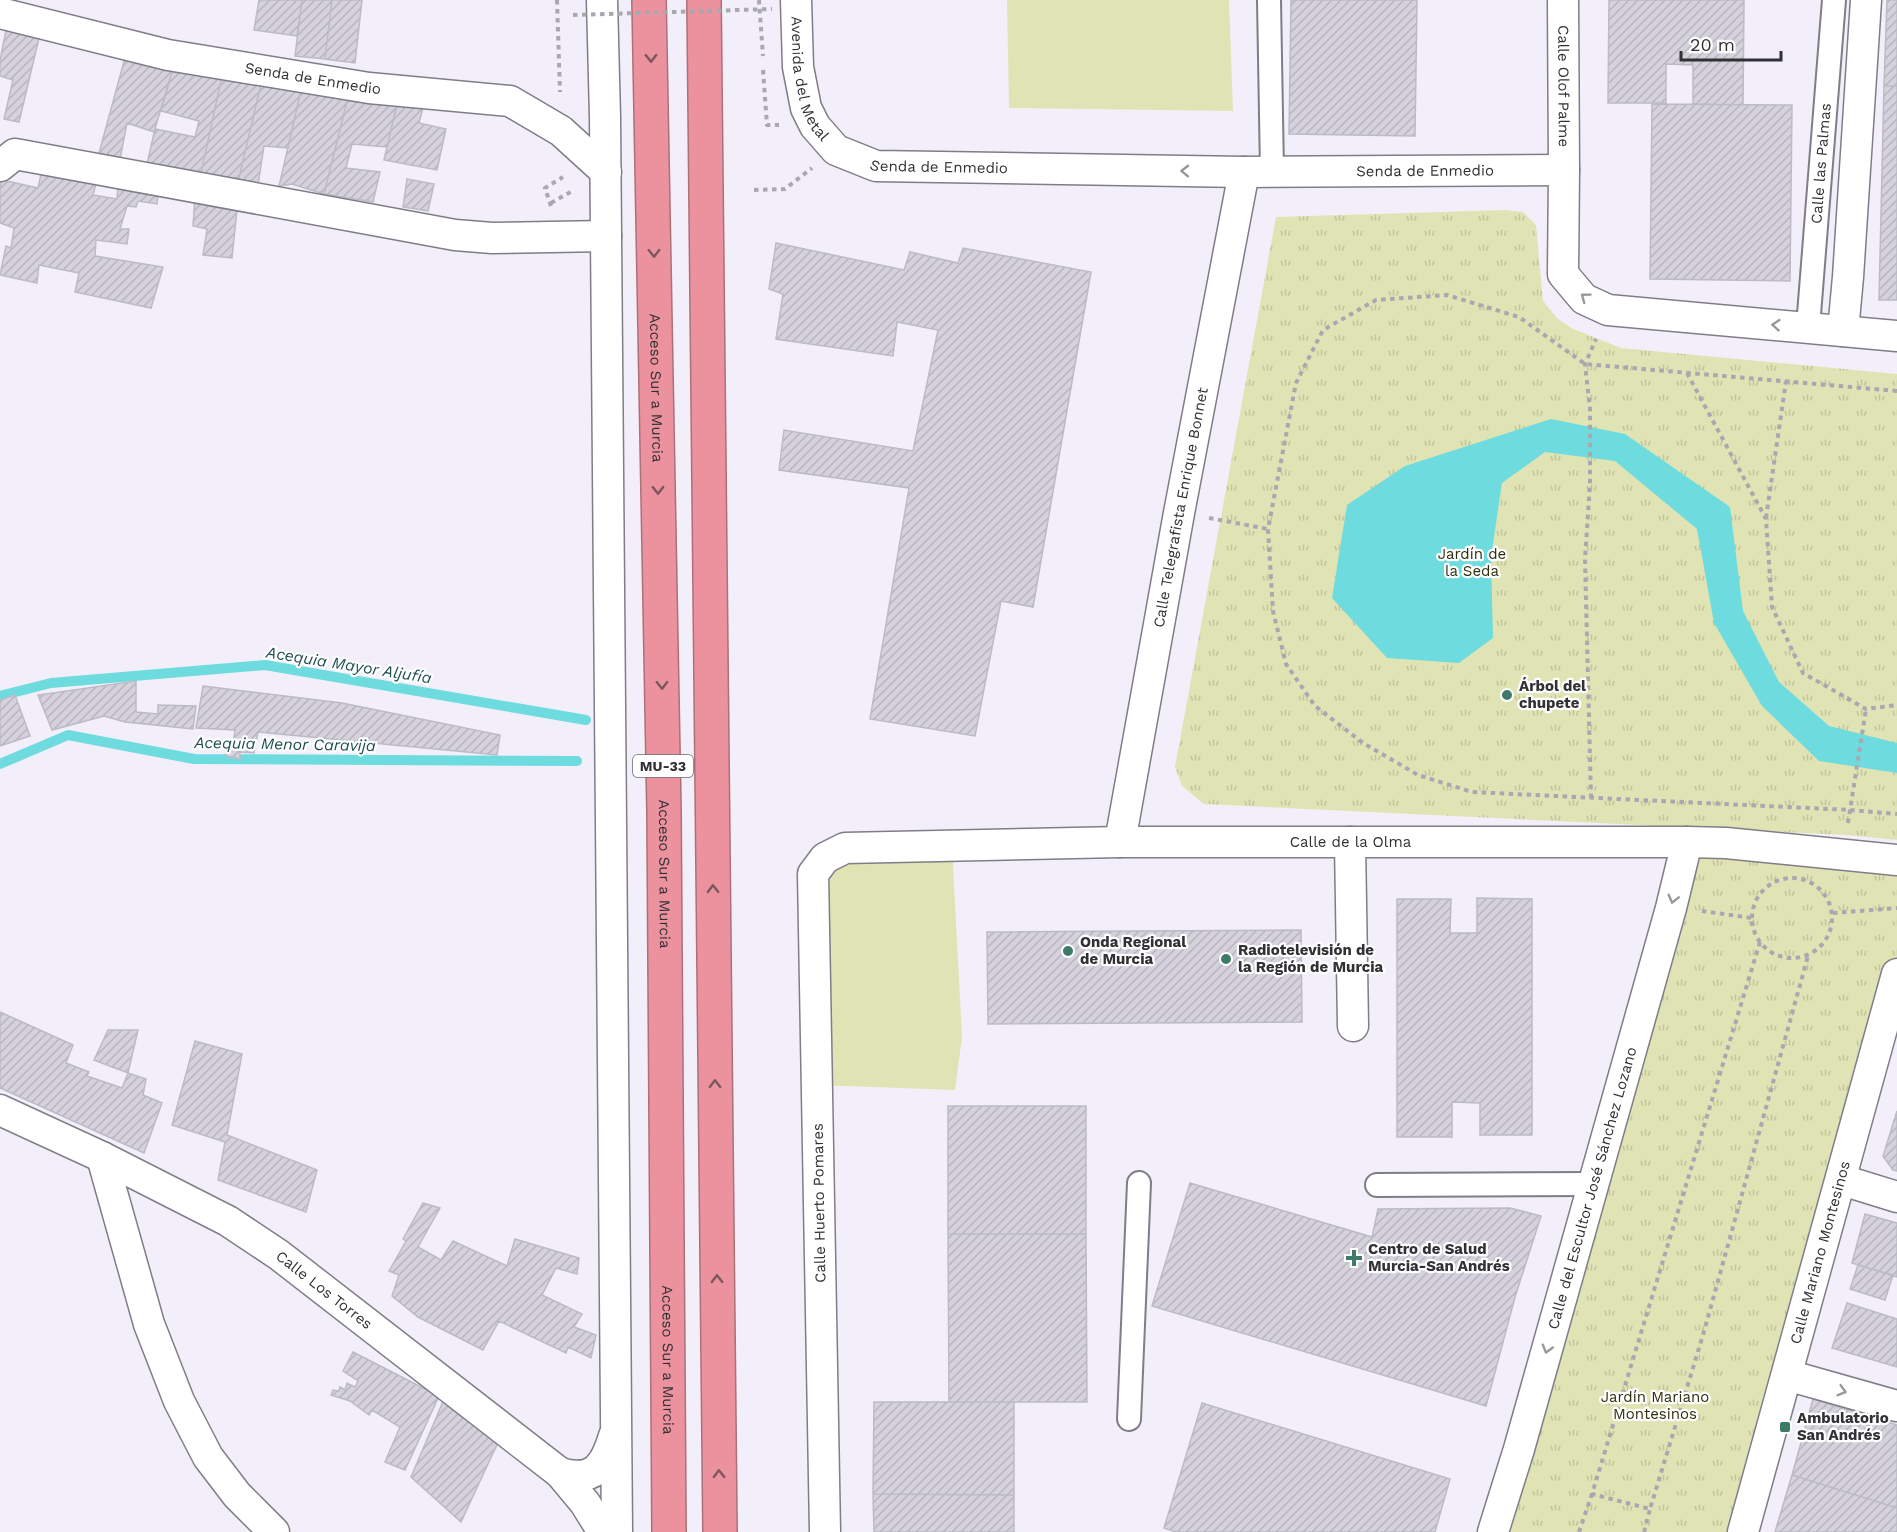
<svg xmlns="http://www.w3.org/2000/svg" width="1897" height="1532" viewBox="0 0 1897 1532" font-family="'Work Sans',sans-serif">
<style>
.park{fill:url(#park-tufts)}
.garden{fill:#e0e4b5}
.water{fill:#6edbdf}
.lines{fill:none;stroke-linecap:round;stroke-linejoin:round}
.stream{stroke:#6edbdf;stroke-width:10}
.building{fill:url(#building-hatch);stroke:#bcbac4;stroke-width:1.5}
.pedestrian-casing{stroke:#7f7d87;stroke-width:26}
.minor-casing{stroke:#7f7d87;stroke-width:33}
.motorway-casing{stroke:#ab7079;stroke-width:36}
.path{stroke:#a9a7af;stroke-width:4;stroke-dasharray:4.5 4.5;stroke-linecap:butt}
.pedestrian{stroke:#fff;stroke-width:22}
.minor{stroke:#fff;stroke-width:30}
.motorway{stroke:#ec929e;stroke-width:33}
.path-bridge{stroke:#a9a7af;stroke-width:4;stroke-dasharray:4.5 4.5;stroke-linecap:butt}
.oneway{stroke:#7c575e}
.oneway2{stroke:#98989a}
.poi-dot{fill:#3d7b68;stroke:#fefefe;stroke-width:2}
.labels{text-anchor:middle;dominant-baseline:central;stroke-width:4.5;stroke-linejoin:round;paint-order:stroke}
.shield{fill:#fefefe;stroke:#6e6e71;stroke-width:1.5}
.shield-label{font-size:14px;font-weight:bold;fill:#313034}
.street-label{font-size:15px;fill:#313034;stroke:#fefefe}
.park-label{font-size:15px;fill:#2e2f0d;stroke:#fefefe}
.poi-label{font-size:15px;font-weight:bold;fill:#313034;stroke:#fefefe;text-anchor:start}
.water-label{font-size:16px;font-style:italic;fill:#1d4e50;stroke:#fefefe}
</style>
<defs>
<pattern id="park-tufts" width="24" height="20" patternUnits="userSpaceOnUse" patternTransform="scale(1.5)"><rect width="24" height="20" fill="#e0e4b5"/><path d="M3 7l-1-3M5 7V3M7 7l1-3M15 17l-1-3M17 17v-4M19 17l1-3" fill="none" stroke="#c1c49c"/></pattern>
<pattern id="building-hatch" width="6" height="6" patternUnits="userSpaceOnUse" patternTransform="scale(1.5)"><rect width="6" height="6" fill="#d5d2dd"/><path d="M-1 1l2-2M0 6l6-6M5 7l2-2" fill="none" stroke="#b7b5be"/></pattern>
</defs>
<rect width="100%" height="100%" fill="#f2effa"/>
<path class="park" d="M1506,210l17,2 13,13 7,76 14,17 14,10 50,20 276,26v466l-51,-5 -642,-31 -22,-18 -7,-19 101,-550z
M1687,842l210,18v112l-154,560h-250z"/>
<path class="garden" d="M1007,0h222l4,111 -224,-3z
M952,846l10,191 -7,53 -138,-5 8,-227z"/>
<path class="water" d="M1551,419l74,15 105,73 13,104 36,71 50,44 68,17v30l-78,-12 -57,-55 -48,-83 -17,-94 -82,-68 -70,-9 -43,31 -11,74 2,81 -34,25 -72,-5 -55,-60 15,-93 58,-39z"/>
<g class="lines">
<path class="stream" d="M0,696l51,-13 214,-18 321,55
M0,764l68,-29 126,24 383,2"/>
</g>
<path class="building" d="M259,0h43l-5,36 -43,-6z
M302,0h30l-7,59 -30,-3z
M332,0h30l-7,63 -30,-4z
M1291,0h126l-2,136 -126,-2z
M1609,0h135l-1,105 -50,-1v-39l-27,-1v39h-58z
M1887,0h10v86h-13z
M7,26l33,8 -21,88 -15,-3 9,-39 -13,-4v-16z
M126,54l48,11 -20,67 -27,-9 -7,36 -21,-6z
M174,65l48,11 -22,102 -53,-14 8,-35 40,8 4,-16 -38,-10z
M222,76l39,8 -23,98 -38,-4z
M261,84l40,6 -13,58 -24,-2 -6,39 -20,-3z
M1884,86h13v214h-18z
M301,90l48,3 -25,101 -32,-10 -13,2z
M349,93l49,7 -11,47 -35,-3 -6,24 34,4 -7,30 -49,-8z
M398,100l26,4 -5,19 27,6 -9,41 -53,-10z
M1652,104l140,1 -2,176 -140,-2z
M43,165l55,11 -5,19 24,4 1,-12 41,-3 -2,20 -19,-3 -2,6 -9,-1 -7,23h9l-2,15 -31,-4 -1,16 68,11 -12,41 -76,-16 4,-19 -40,-8 -2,18 -37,-8 6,-29 5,2 3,-20 -14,-5v-36l2,-7 36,8z
M407,179l27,5 -6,27 -25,-4z
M195,196l43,4 -6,58 -29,-3 4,-26 -14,-3z
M776,243l128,27 6,-18 48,11 5,-15 128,24 -58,335 -32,-6 -26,135 -105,-17 39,-231 -130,-18 5,-40 129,21 25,-121 -41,-8 -4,34 -117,-17 7,-45 -14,-5z
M136,681v31l22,2v-9l38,1 -3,23 -68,-7 -21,-6 -52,14 -14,-35z
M203,686l139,17 158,32 -3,20 -239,-23 -4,21 -14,-1v7l-14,-3v-6l6,1 3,-21 -39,-2z
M15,695l15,41 -30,10v-46z
M1477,898l55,1v236h-52v-32l-28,-1v35h-55v-238h54l-1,34h27z
M1301,930l1,92 -314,2 -1,-92z
M0,1012l73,33 -7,18 23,9 -2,4 35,12 6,-15 18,6 -3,16 19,8 -18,50 -144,-65z
M108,1030h30l-10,43 -34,-13z
M195,1041l47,13 -15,81 90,35 -11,42 -88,-32 7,-38 -53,-17z
M948,1106h138v128h-138z
M1897,1111v60l-4,-1 -10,-14z
M1190,1183l182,54 6,-28 132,-1 31,8 -26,81 -29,109 -334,-100z
M423,1203l17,5 -22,39 23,13 12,-19 54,25 8,-27 64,19 -2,16 -21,-6 -14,27 40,19 -8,13 22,8 -5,23 -23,-11 -2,6 -67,-32 -16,29 -65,-33 -26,-21 7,-21 -10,-4 17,-30 -3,-2z
M1865,1214l32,9v54l-45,-14z
M948,1234h138l1,168h-138z
M1858,1265l35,10 -8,25 -35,-11z
M1847,1303l50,16v48l-65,-19z
M353,1352l86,44 -34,74 -20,-8 15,-35 -28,-17 -3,5 -19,-14 -19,-6 2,-5 6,1 1,-4 5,3 2,-7 8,4 3,-6 -15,-10z
M445,1397l56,39 -40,86 -50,-45z
M1813,1399l84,26v83l-105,-33z
M874,1402h140v93l-141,-1z
M1202,1403l248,76 -15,53h-259l-12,-4z
M1792,1475l105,33v24h-122z
M873,1494l141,1v37h-140z"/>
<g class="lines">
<defs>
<g id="pedestrian">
<path d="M1269,0l3,171"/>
<path id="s1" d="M1808,327l26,-327"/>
<path d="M1377,1185l216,-1"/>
<path d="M1129,1419l10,-236"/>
</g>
<g id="minor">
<path d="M602,0l3,117 12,1415"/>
<path id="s2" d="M796,0l2,67 8,41 9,18 21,24 40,16 368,6 320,-2"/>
<path id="s3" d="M1563,0l1,170 -1,104 21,25 24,11 289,26"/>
<path id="s4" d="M0,13l168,42 201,33 141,13 51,30 45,41"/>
<path d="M0,166l15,-12 440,81 37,3 114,-2"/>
<path d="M1843,331l5,-54 18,-277"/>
<path id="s5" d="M1120,842l59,-329 65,-341"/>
<path d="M1350,842l3,184"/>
<path id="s6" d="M0,1110l102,47 126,64 51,34 281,218 25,30 18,29"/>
<path d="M102,1157l47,167 30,77 29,56 29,38 37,37"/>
<path d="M1842,1180l55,17"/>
<path d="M1787,1375l110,31"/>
<path d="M560,1473c34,10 45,-7 54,-37"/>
<path id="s7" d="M825,1532l-12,-658 12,-16 20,-10 275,-6h567l39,1 171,17"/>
<path id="s8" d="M1493,1532l26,-83 152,-541 16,-66"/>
<path id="s9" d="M1743,1532l154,-558"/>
</g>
<g id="motorway">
<path id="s10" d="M649,0l15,812 5,720"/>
<path d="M704,0l16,1532"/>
</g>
</defs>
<use href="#pedestrian" class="pedestrian-casing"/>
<use href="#minor" class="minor-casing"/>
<use href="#motorway" class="motorway-casing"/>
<path class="path" d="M557,0l3,92
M759,0l4,56
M763,70l4,55h12
M754,190l31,-1 27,-21
M551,203l23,-13
M551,206l-6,-18 18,-11
M1687,373l79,146 6,88 31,66 63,36 31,-4
M1897,391l-312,-27 -66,-47 -72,-22 -71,5 -53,30 -27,53 -28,146 5,82 13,53 29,42 48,37 55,32 54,17 378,18 47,4
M1209,518l59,11
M1766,518l20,-137
M1591,798l-6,-239 5,-75v-75l-5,-45 11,-25
M1848,823l18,-114
M1752 918a40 40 0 1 1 80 0a40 40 0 1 1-80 0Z
M1702,911l50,7
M1833,913l64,-5
M1760,942l-168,552 58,15 53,-174 105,-379
M1579,1532l13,-38
M1644,1532l6,-23"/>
<use href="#pedestrian" class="pedestrian"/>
<use href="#minor" class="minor"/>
<use href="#motorway" class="motorway"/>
<path class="path-bridge" d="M573,15l199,-6"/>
</g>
<defs><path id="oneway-chevron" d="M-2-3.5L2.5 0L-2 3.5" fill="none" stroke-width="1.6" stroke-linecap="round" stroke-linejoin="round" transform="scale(1.5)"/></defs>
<g class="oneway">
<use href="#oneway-chevron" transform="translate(651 58) rotate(89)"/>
<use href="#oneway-chevron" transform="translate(654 253) rotate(89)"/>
<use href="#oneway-chevron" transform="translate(658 490) rotate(89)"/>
<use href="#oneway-chevron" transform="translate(662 685) rotate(89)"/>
<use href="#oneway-chevron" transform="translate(713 889) rotate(-91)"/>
<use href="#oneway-chevron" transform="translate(715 1084) rotate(-91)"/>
<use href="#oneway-chevron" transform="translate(717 1279) rotate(-91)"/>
<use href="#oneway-chevron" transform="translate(719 1474) rotate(-91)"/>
</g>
<g class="oneway2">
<use href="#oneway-chevron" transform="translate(1185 171) rotate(-179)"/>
<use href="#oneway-chevron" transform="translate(1585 297) rotate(-143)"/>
<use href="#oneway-chevron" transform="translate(1776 325) rotate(-175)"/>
<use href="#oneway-chevron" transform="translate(1673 899) rotate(104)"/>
<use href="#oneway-chevron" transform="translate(1547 1349) rotate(106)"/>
<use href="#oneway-chevron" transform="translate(1842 1391) rotate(16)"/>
</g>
<g class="poi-dot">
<circle cx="1507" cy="695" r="6"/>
<circle cx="1068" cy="951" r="6"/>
<circle cx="1226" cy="959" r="6"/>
<path d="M1351 1249h6v6h6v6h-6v6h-6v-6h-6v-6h6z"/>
<rect x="1779" y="1421" width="12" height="12" rx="3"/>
</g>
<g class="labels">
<rect class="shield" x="633" y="755" width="60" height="22" rx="4.5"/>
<g class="shield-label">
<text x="663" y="766">MU-33</text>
</g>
<g class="street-label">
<text stroke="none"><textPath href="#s2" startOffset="81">Avenida del Metal</textPath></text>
<text stroke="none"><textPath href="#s4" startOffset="320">Senda de Enmedio</textPath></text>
<text stroke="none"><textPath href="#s3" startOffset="86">Calle Olof Palme</textPath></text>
<text stroke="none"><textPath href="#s2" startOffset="267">Senda de Enmedio</textPath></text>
<text stroke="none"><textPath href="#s1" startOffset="164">Calle las Palmas</textPath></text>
<text stroke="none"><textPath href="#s2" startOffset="753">Senda de Enmedio</textPath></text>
<text stroke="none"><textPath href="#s10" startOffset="388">Acceso Sur a Murcia</textPath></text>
<text stroke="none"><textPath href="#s5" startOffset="340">Calle Telegrafista Enrique Bonnet</textPath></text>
<text stroke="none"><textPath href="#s7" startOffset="1206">Calle de la Olma</textPath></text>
<text stroke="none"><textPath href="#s10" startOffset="874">Acceso Sur a Murcia</textPath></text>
<text stroke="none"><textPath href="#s8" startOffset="358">Calle del Escultor José Sánchez Lozano</textPath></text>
<text transform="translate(819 1203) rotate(-91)">Calle Huerto Pomares</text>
<text stroke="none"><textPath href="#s9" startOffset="290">Calle Mariano Montesinos</textPath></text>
<text stroke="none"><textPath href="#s6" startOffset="372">Calle Los Torres</textPath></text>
<text stroke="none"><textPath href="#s10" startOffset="1360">Acceso Sur a Murcia</textPath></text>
</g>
<g class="park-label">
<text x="1472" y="554">Jardín de<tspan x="1472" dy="17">la Seda</tspan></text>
<text x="1655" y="1397">Jardín Mariano<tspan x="1655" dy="17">Montesinos</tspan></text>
</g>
<g class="poi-label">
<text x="1519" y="686">Árbol del<tspan x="1519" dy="17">chupete</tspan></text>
<text x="1080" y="942">Onda Regional<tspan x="1080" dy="17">de Murcia</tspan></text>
<text x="1238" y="950">Radiotelevisión de<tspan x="1238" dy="17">la Región de Murcia</tspan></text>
<text x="1368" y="1249">Centro de Salud<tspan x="1368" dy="17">Murcia-San Andrés</tspan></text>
<text x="1797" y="1418">Ambulatorio<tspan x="1797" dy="17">San Andrés</tspan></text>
</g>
<g class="water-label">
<text transform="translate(349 665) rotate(9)">Acequia Mayor Aljufía</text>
<text transform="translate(285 744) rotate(1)">Acequia Menor Caravija</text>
</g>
</g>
<path d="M1681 51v9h100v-9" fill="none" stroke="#313034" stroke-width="3"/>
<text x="1690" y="51" font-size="18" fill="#313034" stroke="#fefefe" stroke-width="4.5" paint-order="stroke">20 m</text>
</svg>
